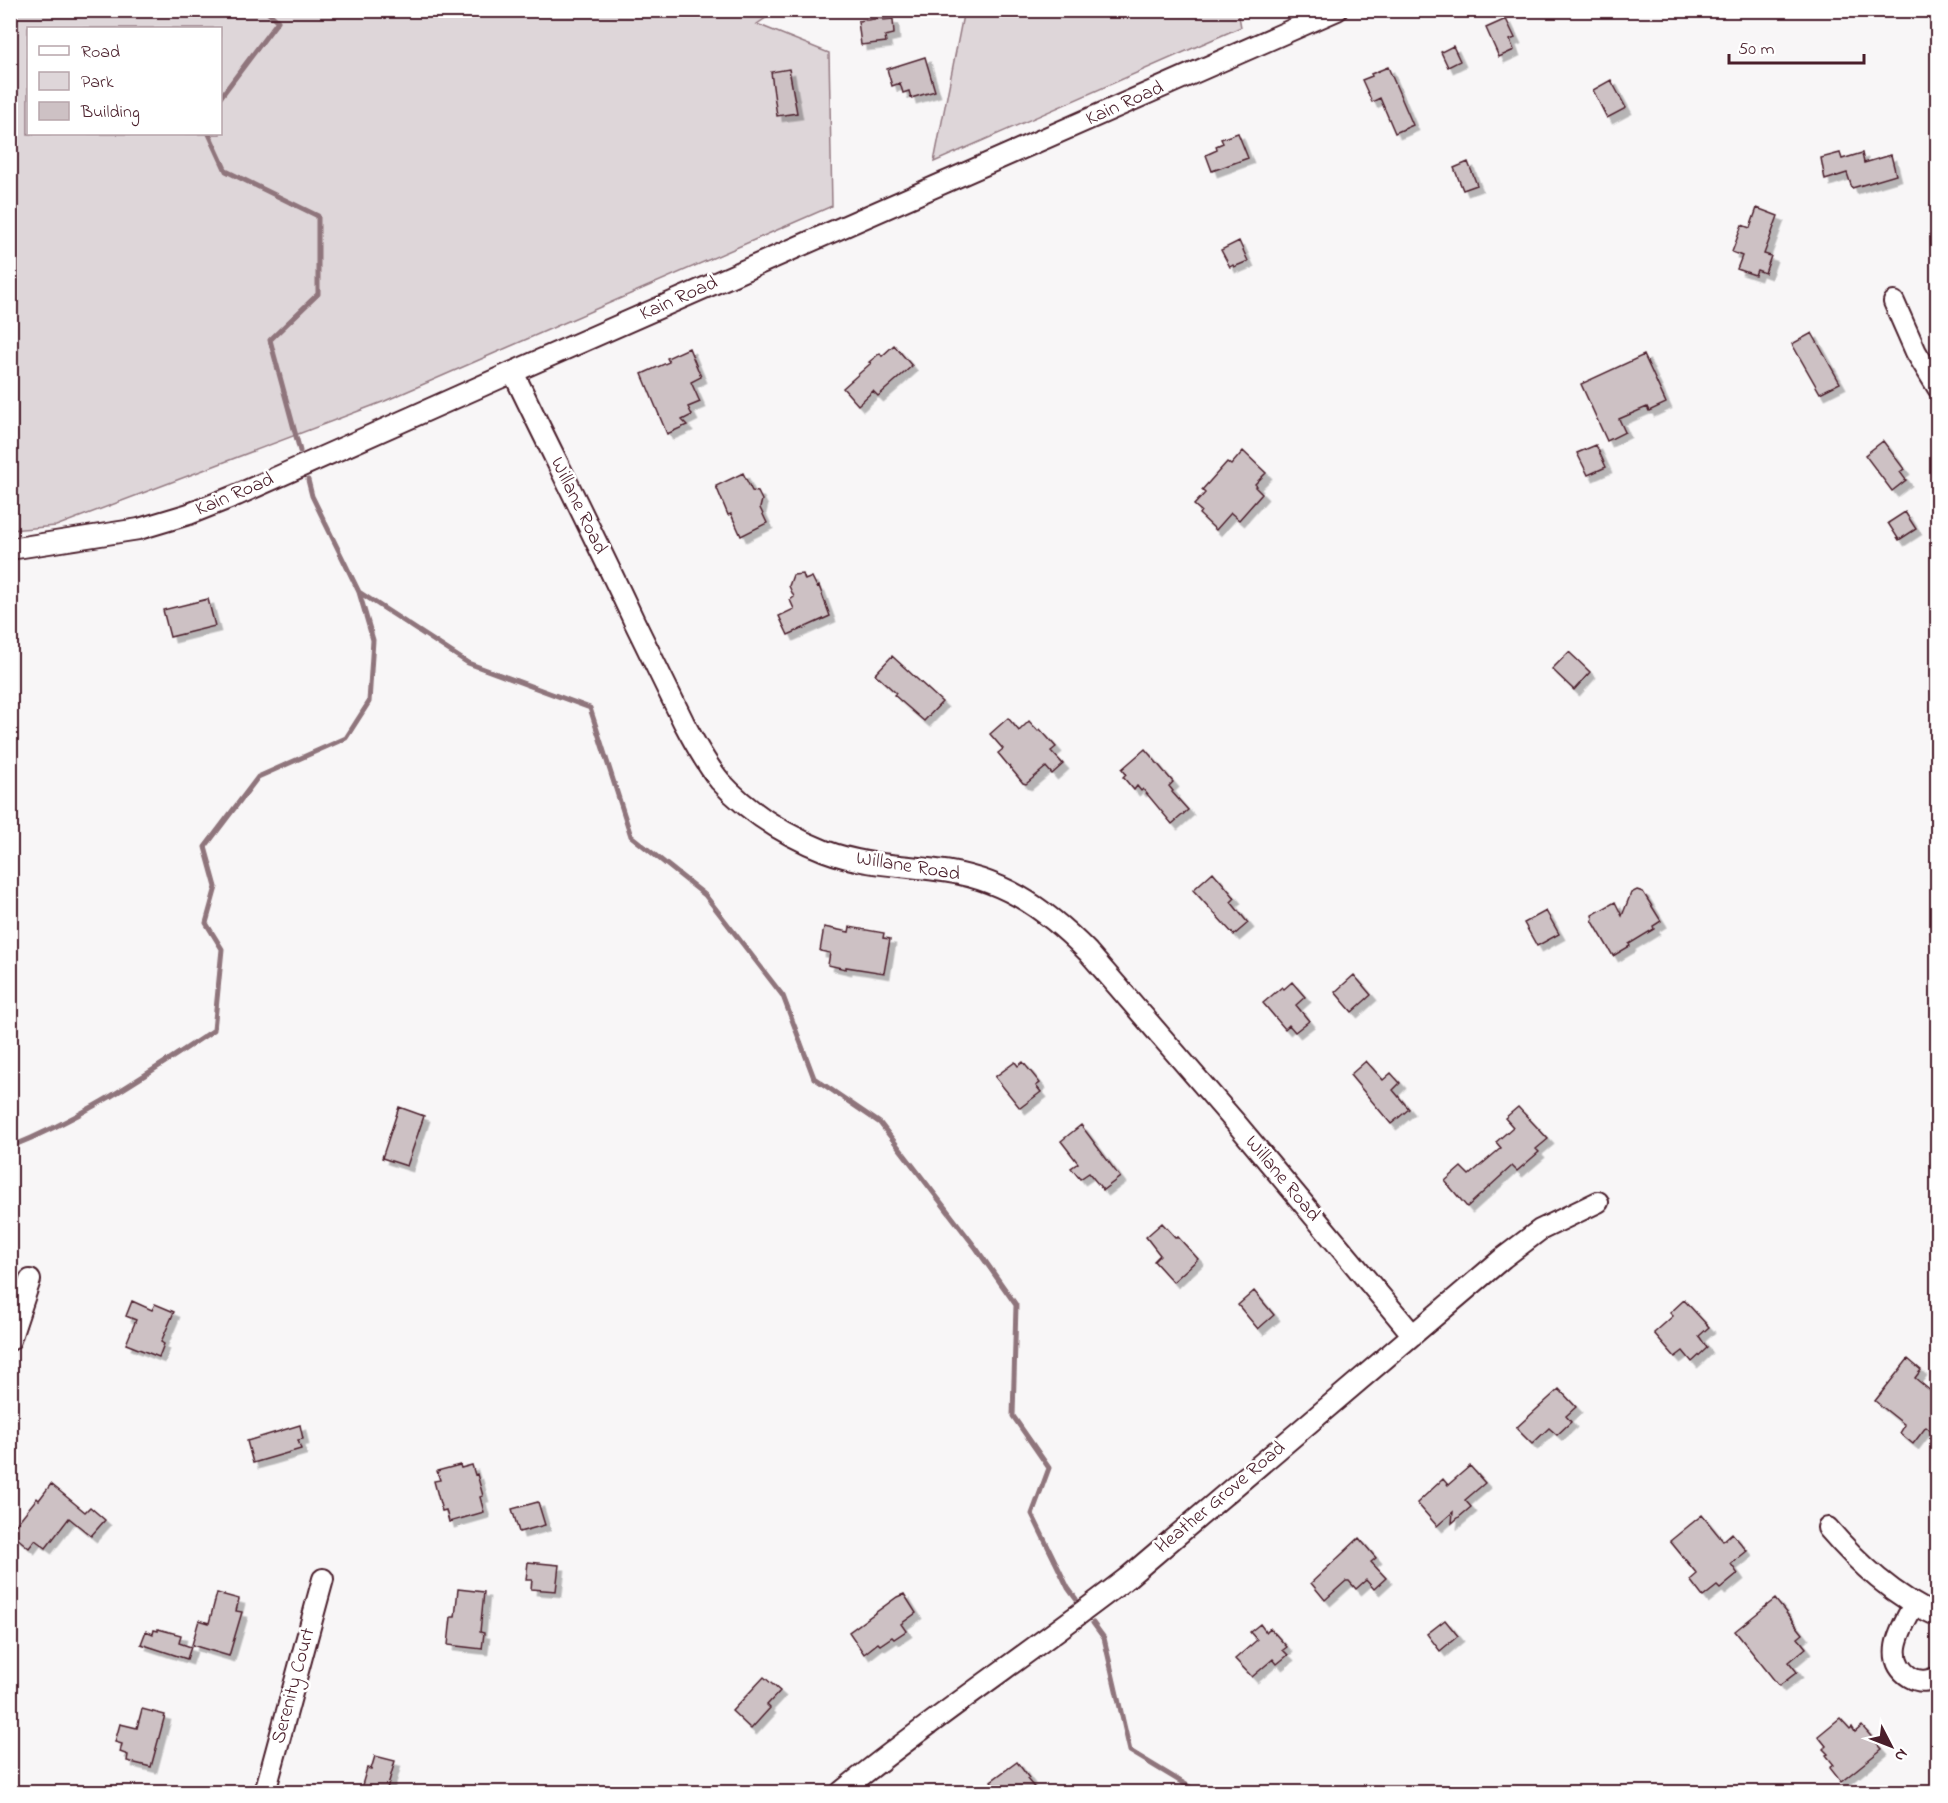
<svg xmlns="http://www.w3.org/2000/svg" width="1948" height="1803" viewBox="0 0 1948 1803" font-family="'Indie Flower',sans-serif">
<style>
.green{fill:#ded6d9;stroke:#947a82;stroke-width:1.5;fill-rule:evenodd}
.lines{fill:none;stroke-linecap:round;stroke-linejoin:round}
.stream{stroke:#8f747b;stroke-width:5}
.building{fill:#cdc1c4;stroke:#4a1f2b;stroke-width:1.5;filter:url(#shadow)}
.minor-casing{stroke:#4a1f2b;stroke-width:24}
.minor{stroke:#fff;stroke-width:20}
.labels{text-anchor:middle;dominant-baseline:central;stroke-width:5;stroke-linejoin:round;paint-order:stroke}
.street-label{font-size:20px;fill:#4a1f2b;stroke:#fff}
</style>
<defs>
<filter id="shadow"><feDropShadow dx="5.5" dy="5.5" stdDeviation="0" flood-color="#0004"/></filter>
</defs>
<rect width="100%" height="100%" fill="#f8f6f7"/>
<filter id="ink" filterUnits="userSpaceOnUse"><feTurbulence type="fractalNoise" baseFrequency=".0167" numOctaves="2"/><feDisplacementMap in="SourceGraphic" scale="12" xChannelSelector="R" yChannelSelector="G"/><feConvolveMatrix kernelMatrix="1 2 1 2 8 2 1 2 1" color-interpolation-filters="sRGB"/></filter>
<g filter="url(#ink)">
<path class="green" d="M964,10l274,1 3,16 -307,135z
M11,11h765l-19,13 72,29 3,153 -447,195 -329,125 -45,4zM28,28h192v106h-192z"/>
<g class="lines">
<path class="stream" d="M220,98l58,-77 -13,-11
M209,134l17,37 92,45v78l-48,46 30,111
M359,592l109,71 122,45 41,128 74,59 78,101 31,82 66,45 96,125 40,57 -3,111 36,52 -17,46 36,74 8,11
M10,1147c74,-29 138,-74 204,-117l8,-81 -16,-26 10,-36 -11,-40 53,-70 88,-39 23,-36 4,-62 -14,-48 -47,-96 -4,-16
M1093,1623l11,15 26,113 68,41"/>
</g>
<path class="building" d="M883,18v2l10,-1 1,15 -9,2 1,6 -25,3 -3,-24z
M1506,19l9,19 -5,2 4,10 -15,7 -13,-29z
M1453,46l7,15 -12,6 -7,-15z
M925,57l10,34 -24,7 -2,-7 -6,2 -3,-10 -8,3 -5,-17z
M1388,67l25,58 -18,8 -15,-35 -8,4 -10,-22 10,-4 -1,-2z
M789,69l8,44 -20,3 -6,-44z
M1611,80l15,28 -19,10 -14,-28z
M1238,133l10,25 -36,13 -6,-16 11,-5 -1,-4 7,-3 -2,-4z
M1840,153l2,6 20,-6 2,10 27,-8 5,20 -44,13 -5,-15 -22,7 -4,-22z
M1468,162l9,23 -14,5 -9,-22z
M1757,208l21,8 -14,38 7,2 -6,17 -8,-3 -2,5 -18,-6 5,-13 -10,-4 10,-27 8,3z
M1239,241l9,20 -14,6 -1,-2 -3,2 -9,-17z
M1812,333l28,50 -20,10 -28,-49z
M894,345l18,21 -34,30 -5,-5 -15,14 -15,-17 28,-25 -2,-1 11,-9 2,3z
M689,348l12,29 -10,5 9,20 -12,5 4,8 -10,5 5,5 -20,9 -25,-60 27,-12 -2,-4z
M1644,355l22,48 -17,8 -2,-4 -28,12 6,13 -18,9 -26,-57z
M1883,441l21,28 -4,3 6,8 -14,11 -27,-36z
M1596,445l10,22 -18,8 -11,-22z
M1243,451l23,22 -11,11 2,2 -2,1 7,7 -23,26 -8,-7 -15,17 -17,-16 2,-3 -7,-6 11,-12 -3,-3 25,-28 4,3z
M743,473l9,18 6,1 4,8 -2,8 7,15 -26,13 -10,-22 -3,1 -12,-29z
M1905,512l11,17 -17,11 -11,-17z
M803,574l2,6 7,-3 5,10 2,-1 11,30 -42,19 -9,-19 15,-7 -4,-9 4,-3 -5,-11 4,-11z
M208,599l7,27 -45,11 -7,-27z
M1569,652l21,20 -16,18 -22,-21z
M892,656l50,46 -18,19 -30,-26 2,-2 -21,-19z
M1008,718l11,13 10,-10 9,10 2,-2 16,18 -5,4 12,13 -11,10 -6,-7 -20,17 -3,-1 -25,-30 5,-4 -13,-15z
M1145,749l28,33 -4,4 4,5 -1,1 16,18 -16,14 -29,-35 -2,2 -4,-5 -3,4 -11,-13 3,-3 -4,-5z
M1213,872l22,26 -4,4 17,21 -14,12 -41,-45z
M1637,890l6,2 18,29 -8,5 1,3 -25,15 1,2 -17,10 -21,-36 1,-1 -1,-4 23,-13 7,14 9,-23z
M1546,911l13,23 -22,12 -13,-23z
M824,927l25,5 1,-5 34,6 -1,5 7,1 -6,34 -38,-6v2l-18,-4 2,-12 -10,-2z
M1354,975l17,20 -19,17 -17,-20z
M1292,982l13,15 -9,8 13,16 -14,11 -6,-7 -4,4 -22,-26 19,-16 2,2z
M1366,1061l17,19 8,-7 9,10 -7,7 16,19 -18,15 -41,-49z
M1015,1062l3,4 5,-4 17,21 -4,3 5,6 -21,16 -25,-31z
M399,1107l25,9 -17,50 -25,-8z
M1518,1107l30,32 -12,10 3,3 -22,19 -5,-5 -45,41 -22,-26 16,-14 8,8 32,-27 -5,-6 17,-15 -8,-9z
M1081,1125l39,52 -17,13 -14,-17 -9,6 -9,-11 7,-5 -17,-22z
M1162,1223l14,15 2,-1 20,22 -25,23 -19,-21 6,-6 -14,-18z
M1254,1291l20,24 -16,14 -20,-24z
M1684,1300l25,27 -10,9 8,12 -15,14 -9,-11 -8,6 -21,-24 19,-17 -3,-3z
M132,1301l20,9 3,-6 19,8 -13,30 3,2 -5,13 -33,-13 10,-24 -10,-4z
M1908,1359l13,11 -6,8 23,19v40l-12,-10 -13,17 -13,-11 5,-8 -30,-24z
M1559,1389l17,18 -10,9 5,6 -14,13 -8,-7 -17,16 -16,-16z
M300,1425l3,14 -5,1 3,9 -48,14 -6,-22z
M460,1465l1,3 11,-3 3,10 2,-1 6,22 -3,1 4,15 -35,10 -3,-12 -4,1 -8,-30 6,-1 -3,-9z
M1470,1466l15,17 -20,17 6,7 -19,16 1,-11 -16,14 -20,-23 26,-24 5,6z
M51,1484l34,28 5,-5 15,13 -14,16 -22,-18 -23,30 -11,-8 -6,8 -19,-16 27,-34 2,2z
M538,1502l7,23 -26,7 -7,-23z
M1702,1515l21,26 9,-8 15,18 -16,13 7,10 -18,15 -3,-3 -14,11 -13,-17 7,-6 -27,-33z
M1359,1538l17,20 -5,4 15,16 -12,11 -8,-9 -10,9 -7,-8h-3l-21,19 -14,-17z
M528,1562l31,3 -3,26 -25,-2 1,-9h-6z
M458,1589l26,3 -4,40 4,1 -2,16 -34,-4 3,-28h4z
M217,1593l22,6 -3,12 6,1 -13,44 -37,-11 7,-25 10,3z
M904,1594l12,19 -15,11 5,7 -12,8 -2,-2 -12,8 -2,-2 -14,11 -15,-22 48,-35z
M1775,1599l28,35 -5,4 8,10 -17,14 8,10 -18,14 -44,-55z
M1445,1620l13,16 -18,15 -13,-17z
M1260,1624l6,8 4,-4 17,19 -4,3 5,5 -11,9 -4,-5 -21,18 -17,-18 22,-19 -7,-8z
M158,1629l23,6 -2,8 12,4 -4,12 -46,-15 5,-13 7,3 1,-4 4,1z
M764,1677l16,14 -13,14 3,3 -19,21 -19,-18z
M142,1709l23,6 -14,52 -24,-6 1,-6 -8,-3 2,-8 -7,-2 5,-18 17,4z
M1840,1718l10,11 2,-2 3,5 7,-6 20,23 -41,33 -11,-14 4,-3 -8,-10 2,-1 -5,-5 3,-3 -8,-10z
M375,1756l20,5 -9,31h-26l7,-24 4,1z
M1017,1762l12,16 -2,1 11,13h-38l-9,-11z"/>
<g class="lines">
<defs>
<path id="minor" d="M1894,302l22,50 22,36
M513,372c40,83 82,165 121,249 17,34 33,68 50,102 11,20 21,40 36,58 29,32 65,54 105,70 37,14 73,14 111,19 64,7 108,37 152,82l148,171 177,212
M10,549l129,-20 50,-15 48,-19 276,-123 824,-362
M10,1340l20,-60
M1828,1528c31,36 66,69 110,88
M1914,1604c-11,22 -33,54 -4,73 10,6 18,4 28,0
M265,1792l58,-213
M841,1792c92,-75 192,-141 286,-214l376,-320 37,-28 58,-28"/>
</defs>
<use href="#minor" class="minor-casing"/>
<use href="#minor" class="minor"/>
</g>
</g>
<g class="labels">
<g class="street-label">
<text transform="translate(1125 104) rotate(-24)">Kain Road</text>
<text transform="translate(679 299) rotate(-24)">Kain Road</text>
<text transform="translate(235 495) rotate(-23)">Kain Road</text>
<text transform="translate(578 506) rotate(64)">Willane Road</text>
<text transform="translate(908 867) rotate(9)">Willane Road</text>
<text transform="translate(1282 1179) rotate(50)">Willane Road</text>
<text transform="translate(1221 1498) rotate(-40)">Heather Grove Road</text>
<text transform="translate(294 1686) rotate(-75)">Serenity Court</text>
</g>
</g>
<rect width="1948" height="1803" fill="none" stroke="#fff" stroke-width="36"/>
<rect x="18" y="18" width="1912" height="1767" fill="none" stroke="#4a1f2b" stroke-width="2" filter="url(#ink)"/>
<rect x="27" y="27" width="195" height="108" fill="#ffffff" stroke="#b7a5aa" stroke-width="1.5"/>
<rect x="39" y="46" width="30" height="9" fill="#ffffff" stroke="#b7a5aa" stroke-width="1.5"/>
<text x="81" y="57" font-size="18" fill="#4a1f2b">Road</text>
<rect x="39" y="72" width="30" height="18" fill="#ded6d9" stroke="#b7a5aa" stroke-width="1.5"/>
<text x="81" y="87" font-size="18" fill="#4a1f2b">Park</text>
<rect x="39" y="102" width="30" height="18" fill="#cdc1c4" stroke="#b7a5aa" stroke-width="1.5"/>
<text x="81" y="117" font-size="18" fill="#4a1f2b">Building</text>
<g transform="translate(1891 1746) rotate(132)" stroke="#ffffff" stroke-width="4.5" paint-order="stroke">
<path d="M0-4.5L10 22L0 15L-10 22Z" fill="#4a1f2b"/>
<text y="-9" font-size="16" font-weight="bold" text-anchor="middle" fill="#4a1f2b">N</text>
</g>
<path d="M1729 54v9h135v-9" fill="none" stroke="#4a1f2b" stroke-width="3"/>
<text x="1738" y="54" font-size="18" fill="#4a1f2b" stroke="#ffffff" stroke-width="4.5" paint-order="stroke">50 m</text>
</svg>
